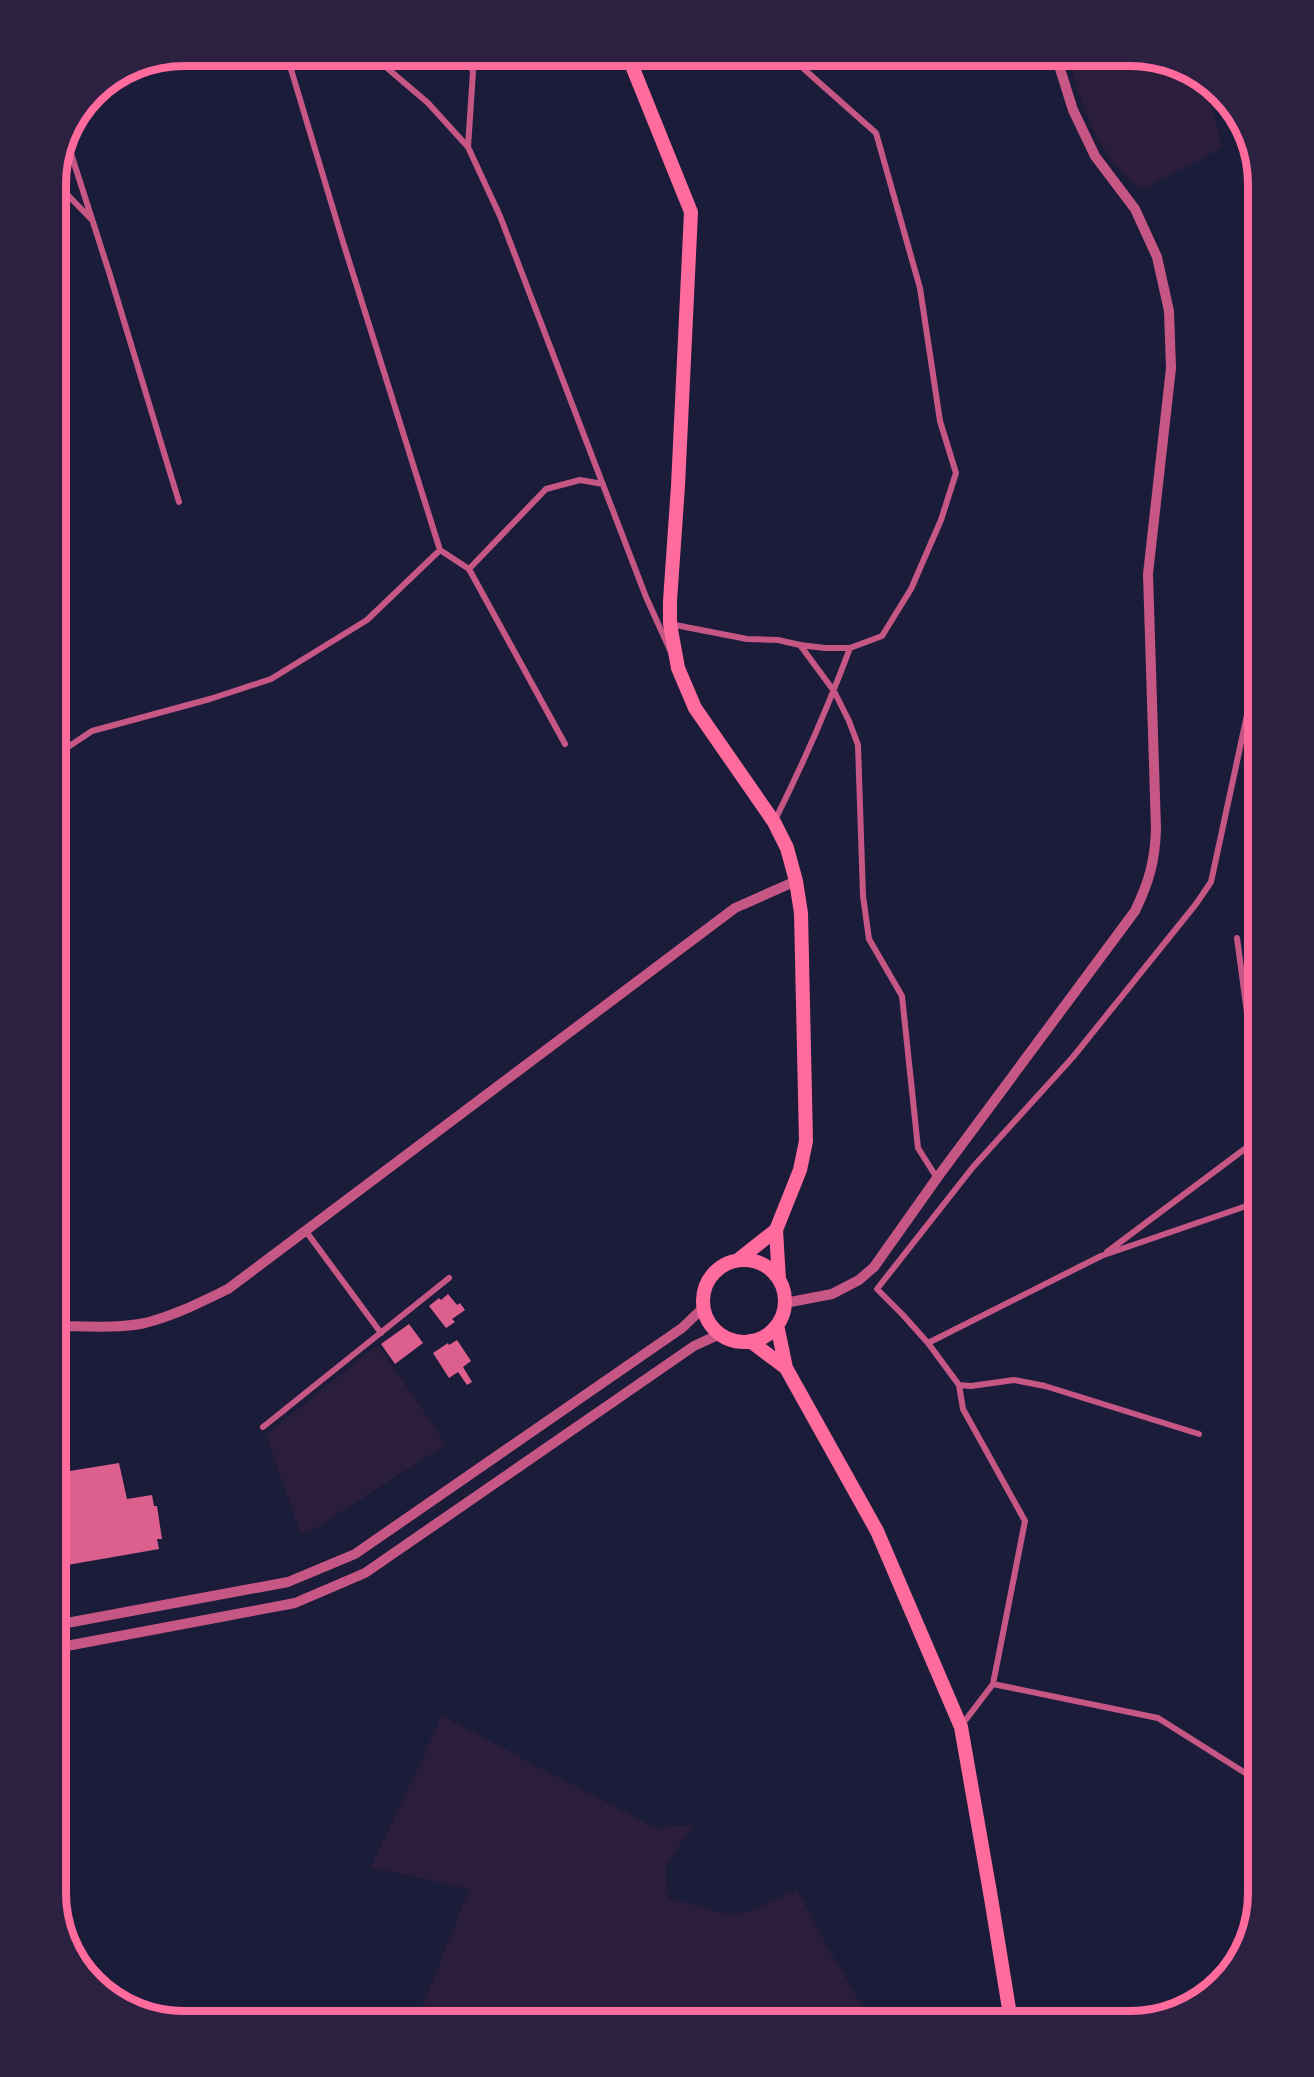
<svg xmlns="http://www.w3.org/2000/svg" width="1314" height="2077" viewBox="0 0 1314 2077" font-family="'Noto Sans',sans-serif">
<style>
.green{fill:#2a1e3b}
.building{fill:#dd5f8e}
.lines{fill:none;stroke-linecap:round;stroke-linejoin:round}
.minor{stroke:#c65784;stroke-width:6}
.tertiary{stroke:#c65784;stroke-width:10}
.primary{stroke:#ff6b9d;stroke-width:14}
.rim{fill:none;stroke:#ff6b9d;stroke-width:8}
</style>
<rect width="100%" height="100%" fill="#1b1b3a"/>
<path class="green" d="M1067,56h72l63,21 5,6 15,65 -82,42c-8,-9 -18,-18 -26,-27 -24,-30 -36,-71 -47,-107z
M378,1345l68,99 -134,87 -11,3 -35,-99z
M442,1716l213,112 38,-3 -28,43 3,30 63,17 21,-5 45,-20 25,47 49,84h-427l-22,-13 47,-119 -98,-22z"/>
<path class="building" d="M448,1294l9,11 3,-2 5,7 -13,9 3,3 -9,6 -17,-22 10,-8 2,2z
M409,1324l14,19 -28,21 -14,-20z
M457,1340l14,21 -8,6 9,15 -5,3 -9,-13 -9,6 -16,-25 15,-10 1,2z
M65,1447l5,24 49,-8 8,36 25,-4 2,11h3l5,33h-5l2,10 -103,18v-118z"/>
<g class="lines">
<path class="minor" d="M287,56l56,186 97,308 29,19 96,175
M373,56l55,47 40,44 32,69 146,381 24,53
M66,138l43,134 70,230
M468,147l5,-75 -5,-16
M56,183l35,36
M469,569l77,-80 34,-9 23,4
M670,624l77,15 31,1 22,5 25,3h25
M800,645l34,46 15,30 9,24 5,151 6,43 33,57 16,152 19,30
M56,759l9,-10 27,-18 118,-32 61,-20 96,-59 73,-70
M775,820c28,-56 53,-113 75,-172l32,-12 29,-47 30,-69 15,-47 -16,-52 -20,-133 -44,-155 -71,-63 -12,-14
M1237,938l21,157
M1248,1015l10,-2
M305,1230l76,103
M1107,1252l151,-113
M928,1343l173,-87 157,-54
M959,1385l12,1 43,-6 31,6 154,48
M263,1427l186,-149
M993,1684l165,34 100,63
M961,1726l32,-42 32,-163 -62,-112 -4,-24 -31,-42 -26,-29 -25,-25 96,-122 100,-110 123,-153 15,-22 47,-218"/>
<path class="tertiary" d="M785,1303l47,-9 27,-14 15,-13 63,-89 198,-267c14,-29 20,-50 21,-82l-8,-255 23,-206 -2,-57 -12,-54 -22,-48 -40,-53 -22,-46 -17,-54
M56,1326c29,0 60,3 89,-3 29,-7 56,-21 83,-34l507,-381 61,-27
M56,1625l232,-43 67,-28 327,-226 22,-21
M56,1648l239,-45 70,-30 329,-227 26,-12"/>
<path class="primary" d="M628,56l63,156 -13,274 -8,115v23l8,44 17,40 79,114 13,26 9,33 5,32 5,228 -6,29 -24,60 -38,30
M776,1230l3,50
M703 1301a41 41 0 1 1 82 0a41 41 0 1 1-82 0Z
M777,1325l9,43 91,163 84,196 30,171 20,123
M750,1341l36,27"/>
</g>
<path d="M0 0H1314V2077H0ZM184 66H1130A118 118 0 0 1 1248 184V1893A118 118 0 0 1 1130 2011H184A118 118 0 0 1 66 1893V184A118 118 0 0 1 184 66Z" fill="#2d2142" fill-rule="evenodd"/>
<path class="rim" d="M184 66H1130A118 118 0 0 1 1248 184V1893A118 118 0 0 1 1130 2011H184A118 118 0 0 1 66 1893V184A118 118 0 0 1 184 66Z"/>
</svg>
